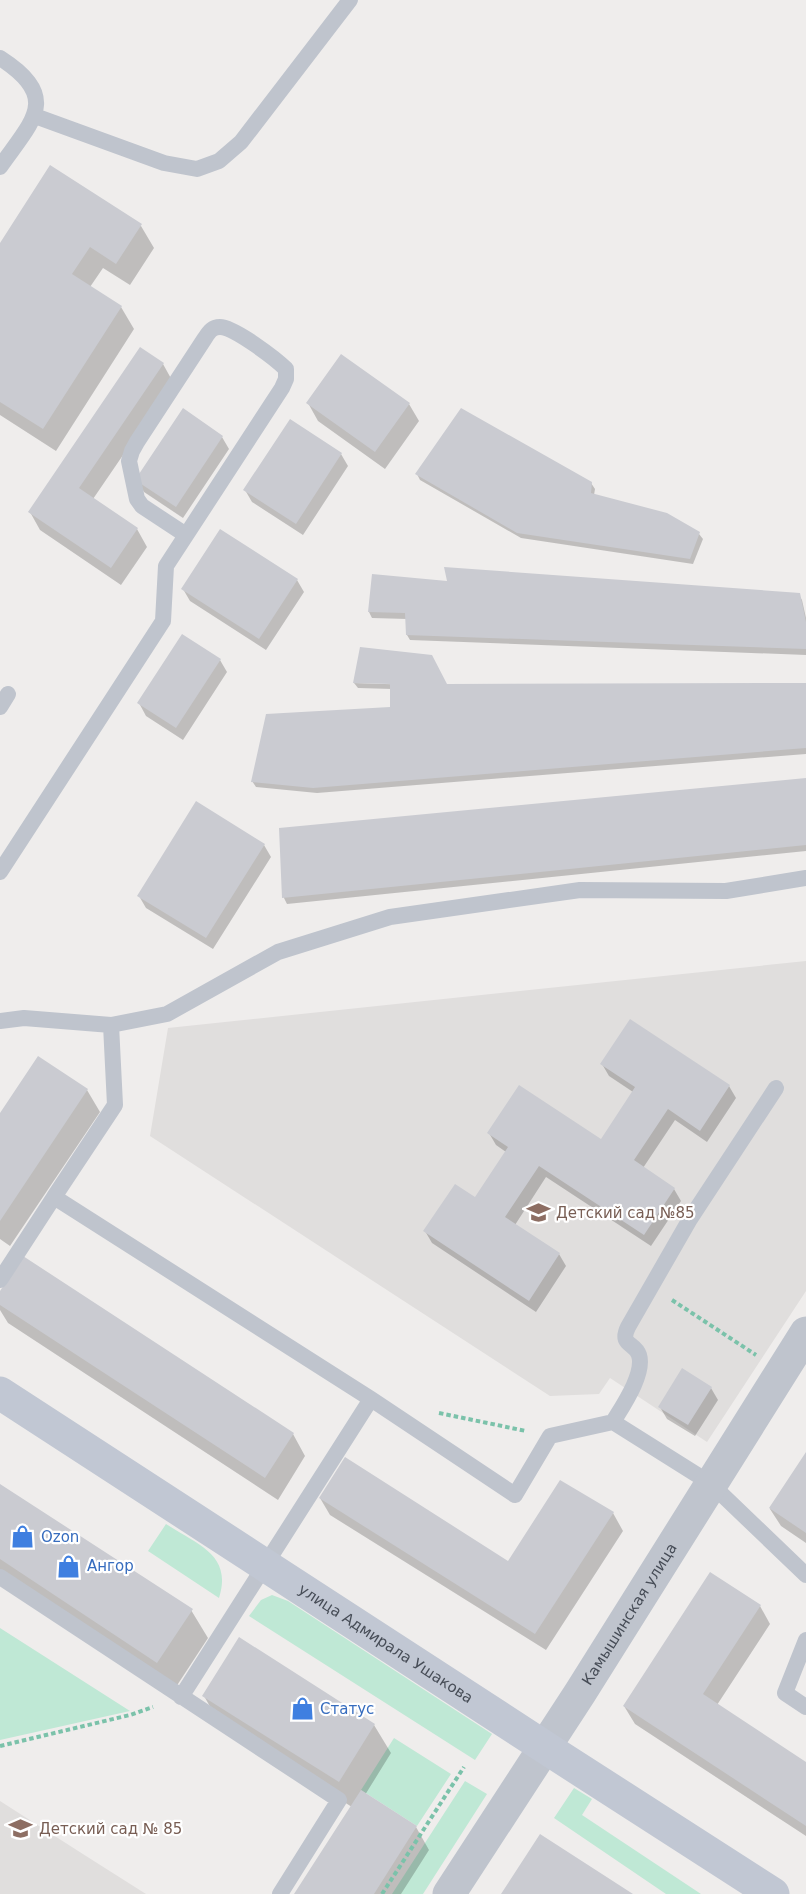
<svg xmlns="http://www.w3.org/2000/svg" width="806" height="1894" viewBox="0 0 806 1894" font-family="'DejaVu Sans',sans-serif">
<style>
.education{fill:#e0dedd}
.green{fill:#bfe8d5}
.shadow{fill:#0003}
.building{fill:#cacbd1}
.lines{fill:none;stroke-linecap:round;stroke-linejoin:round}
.path{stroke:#7bc2aa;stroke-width:4;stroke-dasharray:4.5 3;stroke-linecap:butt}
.lane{stroke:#bfc4cd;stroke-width:16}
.street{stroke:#bfc4cd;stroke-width:33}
.secondary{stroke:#c1c7d3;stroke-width:33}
.labels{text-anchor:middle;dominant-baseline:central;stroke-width:4.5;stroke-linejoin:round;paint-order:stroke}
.education-label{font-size:15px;fill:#785e54;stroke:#fff;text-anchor:start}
.shop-label{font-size:15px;fill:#366cbe;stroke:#fff;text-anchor:start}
.street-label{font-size:15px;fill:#474d57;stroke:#fff}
</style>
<rect width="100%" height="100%" fill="#efedec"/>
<path class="education" d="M806,961v330l-99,151 -97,-64 -11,16 -49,2 -400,-260 18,-108z
M0,1801l86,55 60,38h-146z"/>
<path class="green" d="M166,1524c30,20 67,30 53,74l-71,-47z
M272,1595l16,6 204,133 -17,26 -226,-144 12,-16z
M0,1628l130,83 -130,29z
M394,1738l57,36 -34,52 -56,-36z
M465,1781l22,13 -64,100h-31z
M574,1788l18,11 -10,16 119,79h-35l-112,-76z"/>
<path class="shadow" d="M141,226l13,22 -24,37 -27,-17 -13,19 31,20 13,22 -78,122 -56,-36v-169z
M141,349l22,15 10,18 -80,117 44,30 10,18 -26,38 -81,-55 -10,-18z
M308,403l101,1 10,17 -34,48 -67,-48z
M222,437l7,12 -46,69 -39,-26 -7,-12z
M341,454l7,12 -45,69 -51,-33 -7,-12z
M417,474l174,9 4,6 -1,6 105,39 4,5 -10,25 -172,-26 -101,-58z
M297,580l7,12 -38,58 -76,-49 -7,-12z
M448,582l351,13 3,5 4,18v37l-396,-15 -3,-5v-16l-35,-1 -3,-6z
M220,660l7,12 -44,68 -37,-24 -7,-13z
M354,683l93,3 359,-1v69l-489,39 -61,-6 -4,-6 140,-73v-19l-34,-1z
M806,779v72l-519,53 -3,-6 -4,-69z
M264,845l7,12 -58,92 -67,-41 -7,-12z
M602,1064l127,22 7,12 -29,44 -32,-22 -32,48 31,21 7,12 -30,45 -105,-69 -31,48 44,29 7,12 -30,46 -104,-69 -7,-12 50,-32 31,-47 -10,-7 -7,-12 112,8 32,-49 -24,-16z
M87,1090l13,22 -90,134 -10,-7v-123z
M0,1294l293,140 12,22 -27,44 -270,-177 -8,-13z
M711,1388l7,12 -23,36 -28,-17 -7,-12z
M806,1455v88l-25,-17 -11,-17z
M0,1485l191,125 17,28 -34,52 -174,-114z
M320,1498l188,65 105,-50 10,18 -77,119 -216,-135z
M760,1606l10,18 -53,81 89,59v72l-171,-112 -11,-18z
M204,1696l170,29 17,28 -26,42 51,32 13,23 -28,44h-105l56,-87 -132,-83z"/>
<path class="building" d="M50,165l92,59 -26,40 -26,-17 -18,27 50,32 -79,123 -43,-27v-159z
M140,347l24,16 -85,125 59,40 -27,40 -83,-56z
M341,354l69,49 -35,49 -69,-49z
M183,408l40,28 -47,71 -41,-27z
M461,408l131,74 -1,11 76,20 33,19 -10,27 -173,-26 -102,-59z
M290,419l52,34 -46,71 -53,-34z
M220,529l78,50 -39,60 -78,-50z
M444,567l356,26 6,29v27l-400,-14 -1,-22 -37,-1 4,-38 75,7z
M182,634l39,25 -45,69 -39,-25z
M360,647l72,8 15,29 359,-1v65l-493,40 -62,-6 15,-68 124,-7v-23l-37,-1z
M806,778v67l-524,53 -3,-70z
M196,801l69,43 -59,94 -69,-42z
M630,1019l100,66 -30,46 -32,-22 -34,51 41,28 -31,47 -105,-69 -34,51 55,36 -31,48 -106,-70 32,-47 20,13 33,-50 -21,-14 32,-48 82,54 34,-52 -35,-23z
M38,1056l50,33 -88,132v-108z
M23,1256l271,177 -29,45 -265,-173v-14z
M682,1368l30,19 -24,38 -30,-18z
M806,1452v81l-37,-25z
M345,1457l163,104 52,-81 54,32 -79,122 -216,-136z
M0,1484l193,125 -36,54 -157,-104z
M710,1572l51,33 -58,89 103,68v64l-183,-120z
M239,1637l136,87 -36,58 -137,-86z
M361,1790l56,36 -43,68h-80z
M540,1834l93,60h-132z"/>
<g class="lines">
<path class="path" d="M672,1300l84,55
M439,1413l87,18
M0,1746l130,-31 23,-8
M382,1894l82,-127"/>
<path class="lane" d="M0,58c62,40 32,63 0,109
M35,116l129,47 33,6 22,-8 22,-19 109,-142
M0,707l8,-13
M0,872l163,-251 3,-55 116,-178 4,-9v-10c-10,-10 -52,-42 -66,-42 -8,0 -11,5 -15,11l-68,104 -5,9 -3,10 8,38 5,7 44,29
M0,1021l24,-3 87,7 56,-11 111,-62 112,-35 190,-27 146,1 80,-13
M54,1197l61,-92 -4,-80
M0,1280l54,-83 317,202 144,96 35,-59 63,-14c9,-15 32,-48 26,-67 -4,-13 -20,-9 -11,-28l62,-108 86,-131
M613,1422l97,61 96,92
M0,1577l339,223 -59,94
M806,1640l-21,53 21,14
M181,1697l190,-298"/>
<path class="street" id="s1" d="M449,1894l131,-201 226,-360"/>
<path class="secondary" id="s2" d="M0,1393c258,166 514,336 773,501"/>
</g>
<defs>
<symbol id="school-bare" viewBox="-9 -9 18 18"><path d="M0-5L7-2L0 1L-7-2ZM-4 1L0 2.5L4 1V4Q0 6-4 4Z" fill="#8d6e63" stroke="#fff" stroke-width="2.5" paint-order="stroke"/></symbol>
<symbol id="shop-bare" viewBox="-9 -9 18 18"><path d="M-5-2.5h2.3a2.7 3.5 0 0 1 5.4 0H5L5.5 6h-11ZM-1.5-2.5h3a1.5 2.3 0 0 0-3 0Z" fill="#3f7fe0" stroke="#fff" stroke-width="2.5" paint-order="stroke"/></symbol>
</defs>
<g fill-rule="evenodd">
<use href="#school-bare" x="522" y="1196" width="33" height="33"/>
<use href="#shop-bare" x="6" y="1520" width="33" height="33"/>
<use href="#shop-bare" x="52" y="1550" width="33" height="33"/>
<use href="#shop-bare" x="286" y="1692" width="33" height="33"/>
<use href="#school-bare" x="4" y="1812" width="33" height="33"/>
</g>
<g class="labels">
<g class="education-label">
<text x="556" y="1213">Детский сад №85</text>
<text x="39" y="1829">Детский сад № 85</text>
</g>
<g class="shop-label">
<text x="41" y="1537">Ozon</text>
<text x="87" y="1566">Ангор</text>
<text x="320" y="1709">Статус</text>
</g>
<g class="street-label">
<text stroke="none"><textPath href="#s1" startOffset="333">Камышинская улица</textPath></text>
<text stroke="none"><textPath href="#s2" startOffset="460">улица Адмирала Ушакова</textPath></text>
</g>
</g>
</svg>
